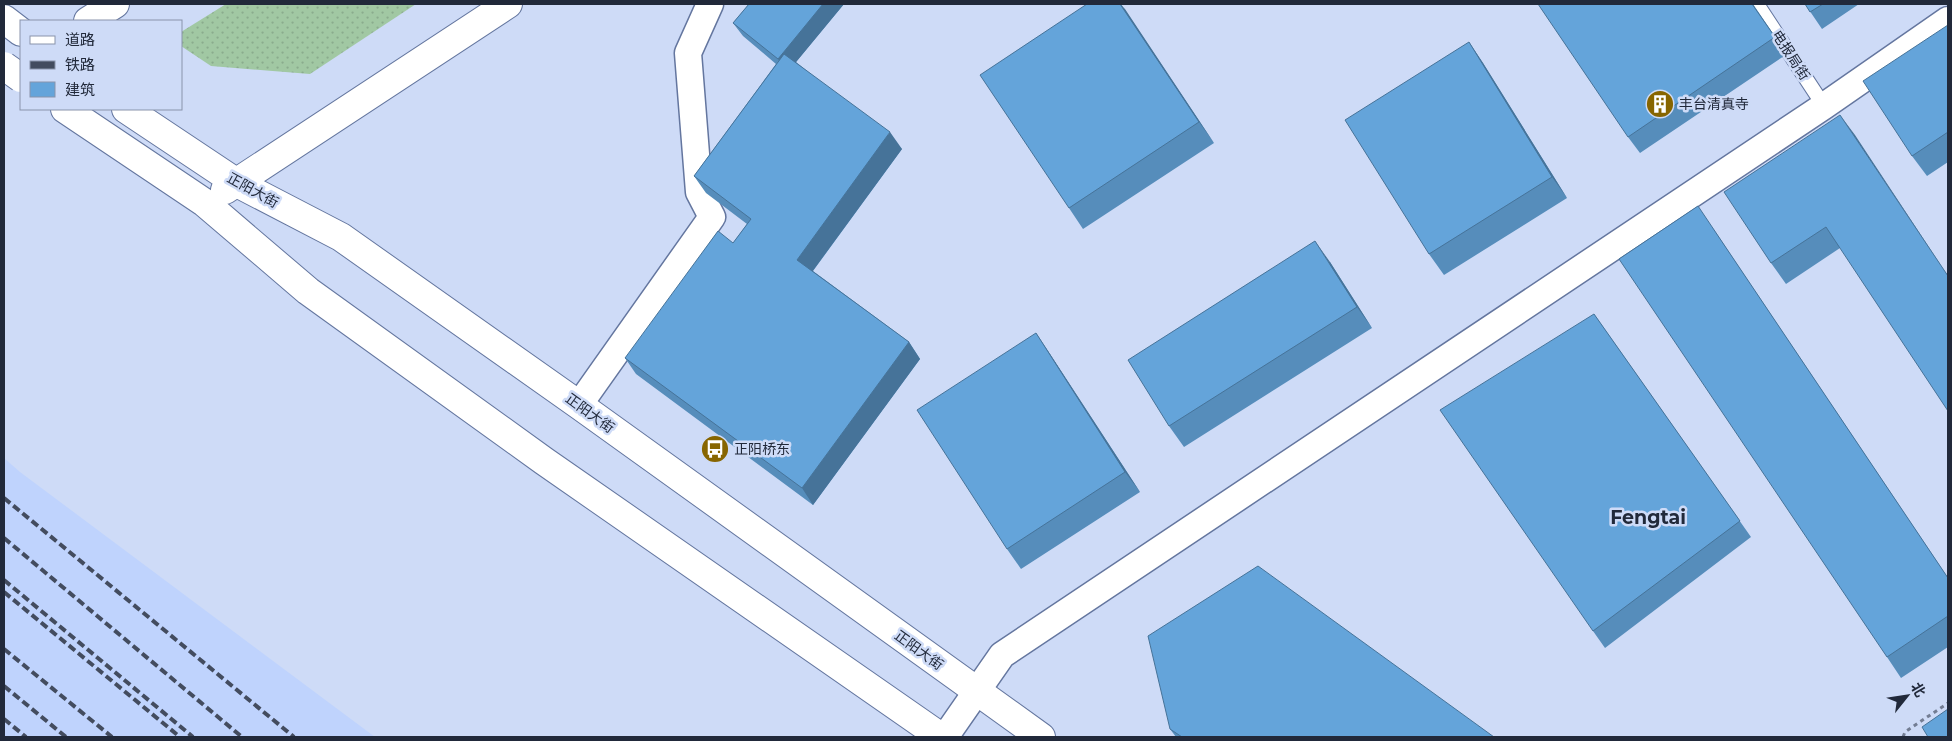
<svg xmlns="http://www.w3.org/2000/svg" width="1952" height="741" viewBox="0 0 1952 741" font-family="Montserrat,'Noto Sans SC',sans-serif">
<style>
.built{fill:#bfd3fd}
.grass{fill:url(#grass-dots)}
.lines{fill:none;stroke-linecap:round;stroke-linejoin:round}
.lane-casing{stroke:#64769f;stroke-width:16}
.street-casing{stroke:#64769f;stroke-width:29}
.secondary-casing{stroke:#64769f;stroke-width:30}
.path{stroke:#737d93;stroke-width:3;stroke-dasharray:4 4;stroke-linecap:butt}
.lane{stroke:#fff;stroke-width:14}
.street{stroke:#fff;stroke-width:26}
.secondary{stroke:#fff;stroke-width:28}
.rail{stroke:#434c5f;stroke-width:4;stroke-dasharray:8 4;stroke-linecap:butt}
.secondary-bridge-casing{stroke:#64769f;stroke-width:30;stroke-linecap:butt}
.secondary-bridge{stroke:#fff;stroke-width:28}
.wall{fill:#568dbb}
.shaded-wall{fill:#467399}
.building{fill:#64a4da;stroke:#467399}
.labels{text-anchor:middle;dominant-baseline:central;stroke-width:5;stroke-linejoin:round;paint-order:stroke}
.street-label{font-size:14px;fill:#21293a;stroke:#cedbf7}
.poi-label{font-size:14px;fill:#21293a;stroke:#cedbf7;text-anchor:start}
.district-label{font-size:19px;font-weight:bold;fill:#21293a;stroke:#cedbf7}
</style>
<defs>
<pattern id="grass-dots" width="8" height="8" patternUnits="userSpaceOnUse" patternTransform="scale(1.25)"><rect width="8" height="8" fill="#a1c8a3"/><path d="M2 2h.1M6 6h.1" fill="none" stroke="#8aac8d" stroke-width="1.8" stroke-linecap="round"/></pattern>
</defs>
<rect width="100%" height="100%" fill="#cedbf7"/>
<path class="built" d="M4,458l16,14 355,265h-371z"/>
<path class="grass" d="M226,4h190l-106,70 -99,-8 -30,-20v-14z"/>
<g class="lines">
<defs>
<path id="lane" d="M1757,4l67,102"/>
<path id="street" d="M579,405l133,-188 -13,-25 -11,-139 22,-49
M945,737l57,-82 822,-549 124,-86"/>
<path id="secondary" d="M4,19l17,13
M88,21l27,-17
M65,109l140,94 103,88 236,170 397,276
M126,109l111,74 104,54 238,168 462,332
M225,190l283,-186"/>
</defs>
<use href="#lane" class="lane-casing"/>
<use href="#street" class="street-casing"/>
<use href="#secondary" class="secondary-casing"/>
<path class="path" d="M1903,737l2,-5 43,-29"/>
<use href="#lane" class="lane"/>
<use href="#street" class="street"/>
<use href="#secondary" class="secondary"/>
<path class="rail" d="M4,498l290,239
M4,538l238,199
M4,580l189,157
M4,592l176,145
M4,649l108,88
M4,686l62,51
M4,719l22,18"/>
<defs>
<path id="secondary-bridge" d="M4,66l17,12"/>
</defs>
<use href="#secondary-bridge" class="secondary-bridge-casing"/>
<use href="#secondary-bridge" class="secondary-bridge"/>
</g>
<path class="wall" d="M749,4h95l-48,58 106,87 -89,122 96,71 11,17 -107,146 -177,-131 -11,-16 108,-115 14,-19 -41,-31 -12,-17 82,-112 -33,-28 -10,-13z
M1087,4h34l93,139 -131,86 -14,-21z
M1753,4l34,50 -147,99 -12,-16z
M1805,4h54l-37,25z
M1948,25v137l-21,14 -15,-20z
M1469,42l14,21 84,135 -123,77 -15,-21z
M1855,135l-15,113 -54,36 -15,-21z
M1712,227l236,351v69l-47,31 -14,-21z
M1330,262l42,66 -188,119 -15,-21z
M1594,314l157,223 -146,111 -12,-17z
M1036,333l14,21 90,138 -119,77 -14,-20z
M1170,729l324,8h-318z"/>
<path class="shaded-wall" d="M823,4h21l-57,69 -9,-14z
M1120,4l5,5 89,134 -15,-21z
M1469,42l14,21 84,135 -15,-21z
M1840,115l15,20 93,141z
M890,132l12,17 -93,127 -12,-16z
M1315,241l15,21 42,66 -15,-21z
M1036,333l14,21 90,138 -15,-20z
M909,342l11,17 -107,146 -11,-17z"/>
<path class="building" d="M749,4h74l-45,55 -45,-36z
M1087,4h33l79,118 -130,86 -89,-133z
M1538,4h214l23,33 -147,100z
M1805,4h18l-13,8z
M1948,25v107l-36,24 -49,-75z
M1469,42l83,135 -123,77 -84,-134z
M784,54l106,78 -93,128 112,82 -107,146 -177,-130 93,-127 15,12 18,-24 -57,-43z
M1840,115l108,161v135l-122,-184 -55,36 -47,-71z
M1698,206l250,372v38l-61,41 -268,-398z
M1315,241l42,66 -188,119 -41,-66z
M1594,314l146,207 -147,110 -153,-221z
M1036,333l89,139 -118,77 -90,-139z
M1258,566l236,171h-312l-12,-8 -22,-93z
M1948,709v28h-20l-6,-10z"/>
<defs>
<symbol id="building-disc" viewBox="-11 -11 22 22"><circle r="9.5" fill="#876500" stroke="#cedbf7"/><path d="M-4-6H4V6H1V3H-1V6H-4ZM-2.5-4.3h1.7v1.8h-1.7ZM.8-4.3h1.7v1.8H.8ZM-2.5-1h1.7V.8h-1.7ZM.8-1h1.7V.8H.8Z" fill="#fff"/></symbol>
<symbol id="bus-disc" viewBox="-11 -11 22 22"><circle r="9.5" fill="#876500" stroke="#cedbf7"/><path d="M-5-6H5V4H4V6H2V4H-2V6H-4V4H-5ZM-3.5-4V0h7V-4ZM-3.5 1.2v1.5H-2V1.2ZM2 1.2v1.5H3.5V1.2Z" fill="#fff"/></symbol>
</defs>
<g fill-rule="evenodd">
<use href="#building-disc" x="1644" y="88" width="32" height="32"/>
<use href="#bus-disc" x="699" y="433" width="32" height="32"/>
</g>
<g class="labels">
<g class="street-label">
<text transform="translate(1791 55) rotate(57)">电报局街</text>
<text transform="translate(253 190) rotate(29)">正阳大街</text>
<text transform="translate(590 413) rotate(36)">正阳大街</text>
<text transform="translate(919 650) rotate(36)">正阳大街</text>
</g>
<g class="poi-label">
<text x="1679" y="104">丰台清真寺</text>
<text x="734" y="449">正阳桥东</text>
</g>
<g class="district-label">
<text x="1648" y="517">Fengtai</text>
</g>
</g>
<rect width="1952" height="741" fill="none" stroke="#21293a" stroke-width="10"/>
<rect x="20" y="20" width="162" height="90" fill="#cedbf7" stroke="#8994ab"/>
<rect x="30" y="36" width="25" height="8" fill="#ffffff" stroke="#8994ab"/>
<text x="65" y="45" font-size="15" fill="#21293a">道路</text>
<rect x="30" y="61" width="25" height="8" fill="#434c5f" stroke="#8994ab"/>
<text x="65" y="70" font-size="15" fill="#21293a">铁路</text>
<rect x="30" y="82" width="25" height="15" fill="#64a4da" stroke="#8994ab"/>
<text x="65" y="95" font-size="15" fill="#21293a">建筑</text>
<g transform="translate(1907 696) rotate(60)" stroke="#cedbf7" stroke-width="4" paint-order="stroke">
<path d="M0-4L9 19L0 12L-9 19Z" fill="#21293a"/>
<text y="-8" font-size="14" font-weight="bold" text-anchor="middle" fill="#21293a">北</text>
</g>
</svg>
